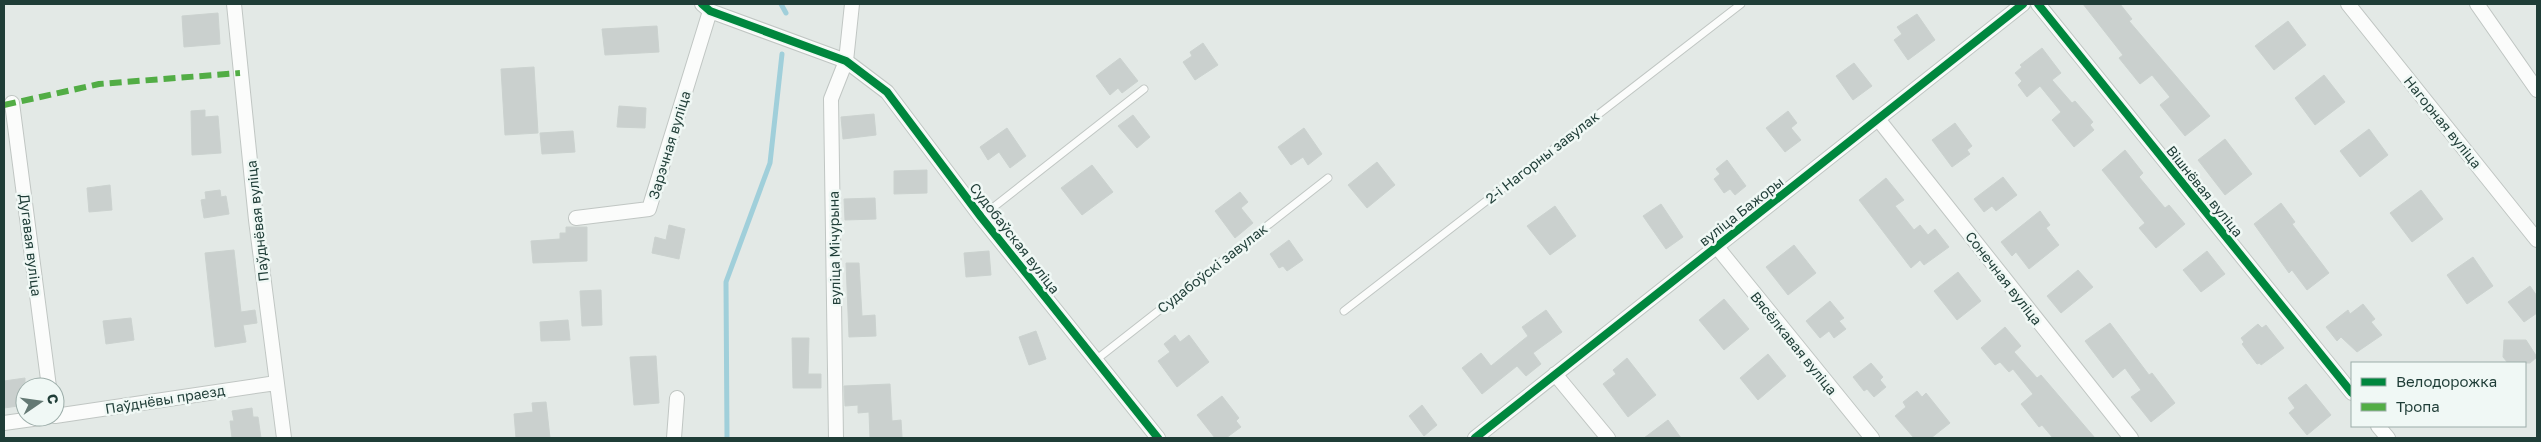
<svg xmlns="http://www.w3.org/2000/svg" width="2541" height="442" viewBox="0 0 2541 442" font-family="'Golos Text',sans-serif">
<style>
.lines{fill:none;stroke-linecap:round;stroke-linejoin:round}
.stream{stroke:#a0cfda;stroke-width:5}
.building{fill:#cad0ce;stroke:#cbd2cf}
.service-casing{stroke:#c0c6c3;stroke-width:9}
.minor-casing{stroke:#c0c6c3;stroke-width:16}
.service{stroke:#fbfcfb;stroke-width:7}
.minor{stroke:#fbfcfb;stroke-width:14}
.quiet{stroke:#52ad45;stroke-width:6;stroke-dasharray:12 6;stroke-linecap:butt}
.cycleway-casing{stroke:#f0f8f5;stroke-width:11}
.cycleway{stroke:#00873e;stroke-width:8}
.labels{text-anchor:middle;dominant-baseline:central;stroke-width:5;stroke-linejoin:round;paint-order:stroke}
.street-label{font-size:14px;fill:#1f3d37;stroke:#f0f8f5}
</style>
<rect width="100%" height="100%" fill="#e3e9e6"/>
<g class="lines">
<path class="stream" d="M781,4l5,9
M727,438l-1,-156 44,-119 12,-109"/>
</g>
<path class="building" d="M2083,4h37l12,15 -3,2 81,95 -25,20 -25,-31 10,-8 -18,-22 -12,9 -21,-26 4,-3z
M218,13l2,31 -36,3 -2,-31z
M1917,14l18,26 -27,20 -14,-20 8,-6 -5,-7z
M2288,21l18,24 -32,25 -19,-24z
M657,26l2,26 -54,3 -3,-26z
M1203,43l15,22 -23,15 -12,-18 9,-6 -2,-4z
M2042,48l19,25 -9,7 20,23 3,-2 18,21 -3,3 4,5 -20,17 -22,-27 9,-8 -21,-26 -13,11 -9,-12 4,-4 -7,-8 7,-6 -2,-2z
M1120,58l18,23 -16,12 -4,-5 -8,7 -14,-19z
M1854,63l18,23 -19,14 -17,-24z
M534,67l4,66 -33,2 -4,-66z
M2324,75l21,27 -30,23 -20,-27z
M619,106l27,2 -1,20 -28,-1z
M205,110v7l13,-1 3,37 -29,2 -1,-44z
M1788,111l9,12 -6,5 10,12 -16,12 -19,-24z
M874,114l2,21 -33,4 -2,-22z
M1133,115l17,22 -13,11 -19,-22z
M1955,123l17,23 -5,4 3,4 -18,13 -20,-27z
M1007,128l19,28 -16,12 -11,-16 -11,8 -8,-13z
M1304,128l18,26 -14,11 -5,-8 -12,8 -13,-18z
M2369,129l19,26 -28,22 -20,-26z
M573,131l2,21 -33,2 -2,-21z
M2225,139l27,35 -27,21 -27,-35z
M2125,150l18,23 -4,4 26,31 4,-3 16,19 -29,24 -17,-20 6,-5 -43,-53z
M1727,160l19,26 -11,9 -5,-6 -6,4 -10,-14 6,-5 -4,-5z
M1377,162l18,23 -28,23 -19,-23z
M1092,165l21,27 -31,23 -21,-27z
M927,170v23l-33,1v-23z
M2003,177l14,18 -21,16 -4,-5 -8,6 -10,-13z
M1886,178l18,22 -9,6 19,24 6,-5 8,10 7,-6 14,18 -25,18 -4,-5 -9,8 -52,-68z
M110,185l2,25 -23,2 -2,-24z
M220,190l1,7 5,-1 3,18 -25,4 -3,-18 5,-1 -1,-7z
M2421,190l22,29 -31,23 -22,-29z
M1240,192l8,10 -7,6 12,15 -18,15 -20,-27z
M875,198l1,21 -31,1 -1,-21z
M2281,203l14,19 -3,2 37,49 -22,17 -15,-20 -3,3 -35,-49z
M1661,204l22,33 -17,12 -23,-33z
M1555,206l21,30 -26,19 -23,-29z
M2040,211l10,14 -4,3 13,17 -30,24 -13,-17 -4,4 -11,-14z
M669,225l16,4 -6,30 -27,-6 3,-16 11,3z
M566,227h21v34l-54,2 -2,-22 29,-2v-6h6z
M1289,240l14,20 -16,11 -4,-5 -4,2 -9,-14z
M1794,245l22,28 -28,22 -22,-28z
M234,250l7,62 14,-2 2,13 -14,2 3,17 -31,5 -10,-94z
M989,251l2,24 -25,2 -2,-24z
M2207,251l18,23 -24,18 -18,-22z
M2473,257l20,29 -26,18 -20,-29z
M846,263h13l3,53 13,-1 1,21 -27,1z
M2078,270l15,17 -32,26 -14,-17z
M1958,272l23,29 -24,19 -23,-29z
M2530,286l7,10v17l-13,9 -16,-20z
M601,290l1,35 -20,1 -2,-35z
M1724,299l25,30 -25,21 -25,-30z
M1830,301l14,17 -5,3 7,8 -12,9 -5,-7 -9,7 -14,-17z
M2363,304l12,15 -4,3 11,13 -25,17 -16,-15 -4,4 -11,-14 22,-17 2,4z
M1546,310l16,22 -29,21 8,11 -15,12 -9,-10 -35,28 -20,-26 19,-15 10,13 37,-30 -6,-9z
M131,318l3,22 -28,4 -3,-23z
M568,320l2,20 -29,1 -1,-19z
M2110,323l39,52 3,-2 23,30 -24,19 -20,-25 10,-7 -16,-22 -12,10 -28,-37z
M2258,324l4,4 4,-3 18,23 -23,17 -1,-2 -3,1 -15,-20 2,-2 -3,-4z
M2005,327l16,19 -7,6 23,26 4,-3 54,63h-42l-11,-13 -3,2 -18,-23 12,-10 -20,-25 -4,3 -9,-10 -5,3 -14,-17z
M1036,331l10,28 -17,6 -10,-28z
M1175,335l5,7 9,-7 20,27 -32,25 -19,-26 12,-9 -6,-8z
M792,338h17l-1,36h13v14h-28z
M2504,340h22l11,17 -7,6h-22l-5,-6z
M1768,354l18,22 -28,24 -18,-22z
M656,356l3,47 -25,2 -4,-48z
M1627,358l29,37 -28,22 -25,-33 13,-10 -3,-4z
M1871,363l12,14 -3,3 6,7 -12,10 -7,-8 -3,2 -11,-14z
M25,378v27l-21,3v-27z
M890,384l2,37 9,-1 1,17 -32,1 -1,-26 -11,1v-8l-13,1 -1,-20z
M2306,384l25,31 -24,20 -18,-22 6,-5 -7,-10z
M1917,391l5,6 4,-4 24,30 -19,15h-17l-19,-22 11,-9 -3,-5z
M1222,396l17,22 -3,3 5,6 -15,11h-11l-18,-23z
M546,402l4,36h-34l-2,-24 19,-2 -1,-9z
M1422,405l15,20 -13,11 -15,-20z
M252,408l1,9h5l3,21h-29l-2,-17h4l-2,-10z
M1668,420l13,18h-37z"/>
<g class="lines">
<defs>
<path id="service" d="M981,217l163,-128
M1344,311l397,-307
M1097,359l231,-181"/>
<path id="minor" d="M234,4l22,216 28,218
M702,4l8,7 136,50 41,31 94,125 177,221
M2038,4l314,389
M2348,4l189,236
M2477,4l60,86
M12,103l37,284
M1878,119l253,319
M576,218l73,-9 61,-198
M1717,247l155,191
M1555,374l53,64
M55,416l221,-33
M4,423l43,-6
M2378,426l10,12
M674,438l3,-40
M836,438l-5,-339 15,-38 6,-57
M1475,438l548,-434"/>
</defs>
<use href="#service" class="service-casing"/>
<use href="#minor" class="minor-casing"/>
<use href="#service" class="service"/>
<use href="#minor" class="minor"/>
<path class="quiet" d="M4,105l95,-21 141,-11"/>
<defs>
<path id="cycleway" d="M702,4l8,7 136,50 41,31 94,125 177,221
M2038,4l314,389
M1475,438l548,-434"/>
</defs>
<use href="#cycleway" class="cycleway-casing"/>
<use href="#cycleway" class="cycleway"/>
</g>
<g class="labels">
<g class="street-label">
<text transform="translate(2443 122) rotate(51)">Нагорная вуліца</text>
<text transform="translate(669 145) rotate(-73)">Зарэчная вуліца</text>
<text transform="translate(1542 157) rotate(-38)">2-і Нагорны завулак</text>
<text transform="translate(2205 191) rotate(51)">Вішнёвая вуліца</text>
<text transform="translate(1741 211) rotate(-38)">вуліца Бажоры</text>
<text transform="translate(257 221) rotate(-96)">Паўднёвая вуліца</text>
<text transform="translate(1015 238) rotate(52)">Судобаўская вуліца</text>
<text transform="translate(31 245) rotate(83)">Дугавая вуліца</text>
<text transform="translate(834 248) rotate(-91)">вуліца Мічурына</text>
<text transform="translate(1212 268) rotate(-38)">Судабоўскі завулак</text>
<text transform="translate(2004 278) rotate(52)">Сонечная вуліца</text>
<text transform="translate(1794 343) rotate(51)">Вясёлкавая вуліца</text>
<text transform="translate(165 399) rotate(-9)">Паўднёвы праезд</text>
</g>
</g>
<rect width="2541" height="442" fill="none" stroke="#1f3d37" stroke-width="10"/>
<rect x="2351" y="362" width="175" height="65" fill="#f0f8f5" stroke="#9cada9"/>
<rect x="2361" y="378" width="25" height="8" fill="#00873e" stroke="#9cada9"/>
<text x="2396" y="387" font-size="15" fill="#1f3d37">Велодорожка</text>
<rect x="2361" y="403" width="25" height="8" fill="#52ad45" stroke="#9cada9"/>
<text x="2396" y="412" font-size="15" fill="#1f3d37">Тропа</text>
<g transform="translate(40 402) rotate(77)"><circle r="24" fill="#f0f8f5" stroke="#9cada9"/>
<path d="M0-4L9 19L0 12L-9 19Z" fill="#647974"/>
<text y="-8" font-size="14" font-weight="bold" text-anchor="middle" fill="#1f3d37">С</text>
</g>
</svg>
